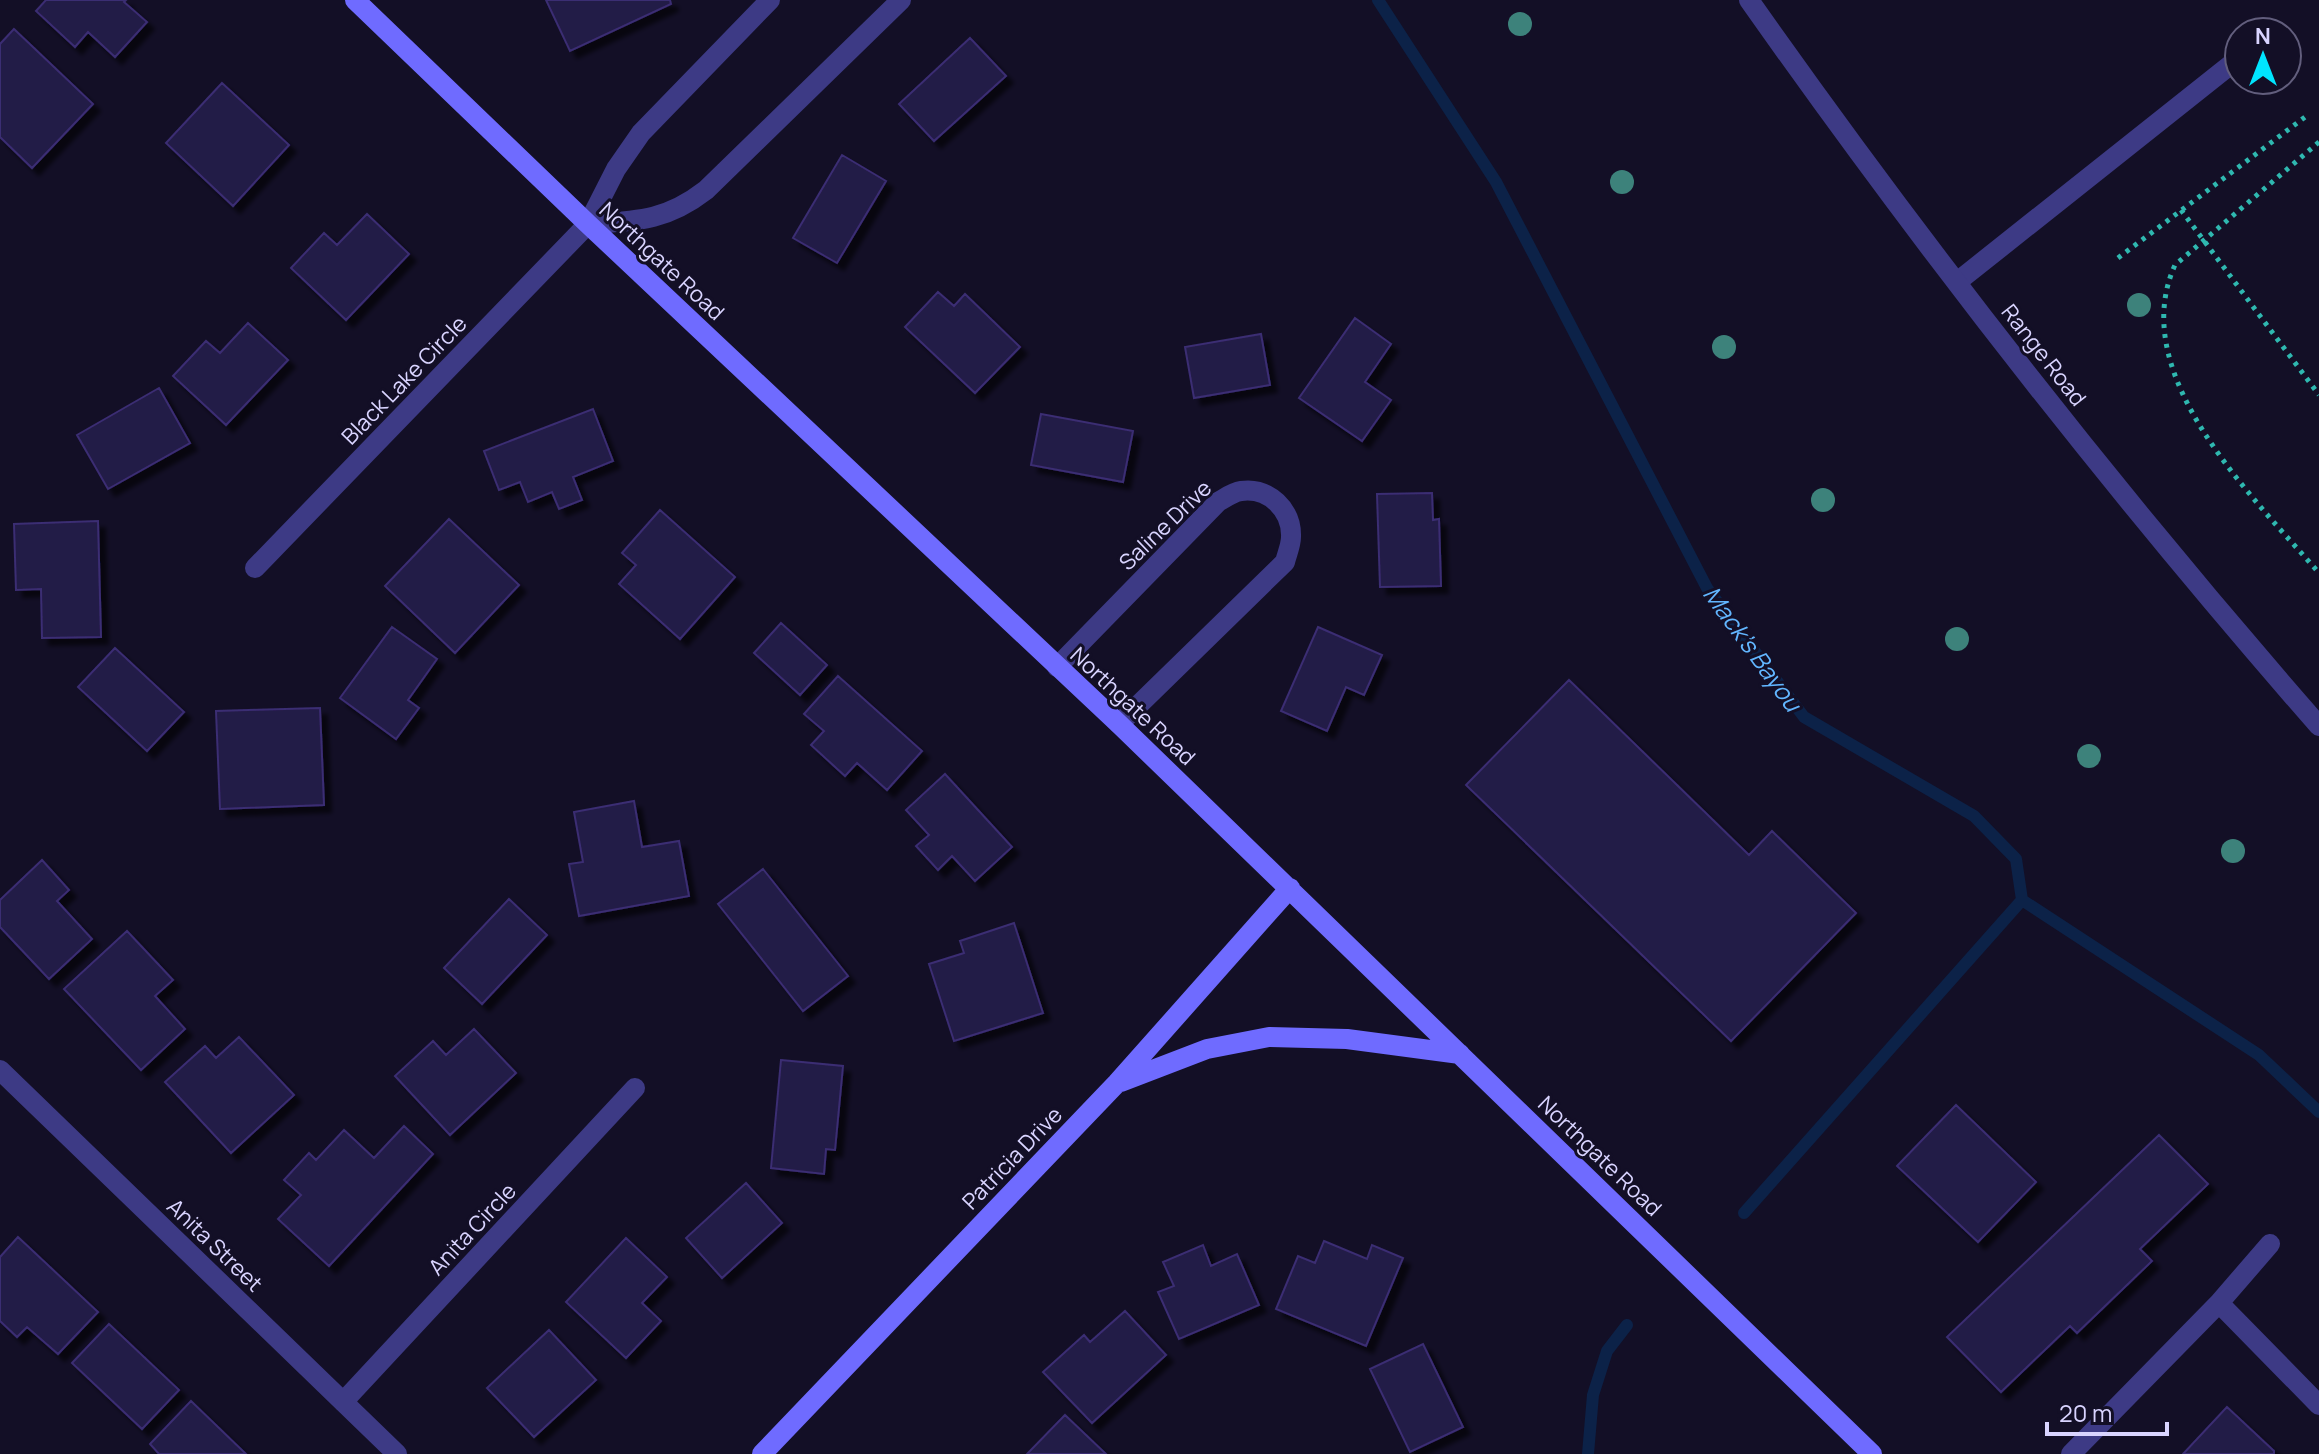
<svg xmlns="http://www.w3.org/2000/svg" width="2319" height="1454" viewBox="0 0 2319 1454" font-family="Manrope,sans-serif">
<style>
.lines{fill:none;stroke-linecap:round;stroke-linejoin:round}
.stream{stroke:#0c2248;stroke-width:12}
.building{fill:#241b47;stroke:#3b2d73;stroke-width:2;filter:url(#shadow)}
.path{stroke:#2fb8b0;stroke-width:5;stroke-dasharray:4 6;stroke-linecap:butt}
.lane{stroke:#3d3a85;stroke-width:20}
.street{stroke:#3d3a85;stroke-width:20}
.secondary{stroke:#6f6bff;stroke-width:20}
.tree{fill:#3d827b}
.labels{text-anchor:middle;dominant-baseline:central;stroke-width:6;stroke-linejoin:round;paint-order:stroke}
.street-label{font-size:22px;fill:#d9d4ff;stroke:#130f26}
.water-label{font-size:24px;font-style:italic;fill:#62b6ff;stroke:#130f26}
</style>
<defs>
<filter id="shadow"><feDropShadow dx="7" dy="7" stdDeviation="2" flood-color="#0009"/></filter>
</defs>
<rect width="100%" height="100%" fill="#130f26"/>
<g class="lines">
<path class="stream" d="M1378,0l118,182 211,406 97,129 170,99 42,43 6,41 237,155 60,57
M1744,1213l278,-313
M1588,1454l5,-59 14,-44 20,-26"/>
</g>
<path class="building" d="M46,0h80l-2,2 23,20 -32,35 -27,-25 -13,15 -39,-36z
M546,0h124l1,4 -101,47z
M14,29l79,75 -61,64 -32,-31v-93z
M970,38l36,38 -72,65 -35,-37z
M222,83l67,62 -56,61 -67,-63z
M842,155l44,26 -49,82 -44,-25z
M367,214l42,40 -63,66 -55,-52 33,-35 13,12z
M938,292l16,14 11,-12 55,53 -45,46 -70,-66z
M1355,318l36,26 -26,38 26,18 -29,41 -63,-43z
M248,323l40,37 -62,65 -53,-49 33,-35 14,12z
M1261,334l9,51 -76,13 -9,-51z
M159,388l31,55 -82,46 -31,-54z
M593,409l20,52 -40,16 9,23 -23,9 -7,-17 -24,10 -8,-20 -21,8 -15,-39z
M1041,414l92,17 -10,51 -92,-17z
M1432,493l1,27 6,-1 2,67 -61,1 -3,-93z
M660,510l75,67 -55,62 -61,-55 17,-19 -14,-12z
M449,519l70,66 -64,68 -70,-67z
M98,521l3,116 -59,1 -1,-49 -25,1 -2,-66z
M781,623l46,42 -27,30 -46,-42z
M392,627l45,32 -29,41 11,8 -23,31 -56,-41z
M1318,627l64,28 -18,40 -18,-8 -19,44 -46,-20z
M115,648l69,64 -37,39 -69,-64z
M838,676l84,75 -35,39 -30,-27 -12,13 -34,-31 13,-14 -20,-17z
M1569,680l180,175 23,-24 84,82 -125,128 -265,-256z
M320,708l4,97 -104,4 -4,-98z
M945,774l67,73 -37,34 -23,-25 -14,14 -22,-24 13,-11 -23,-25z
M634,801l8,46 37,-6 10,55 -110,20 -10,-52 14,-2 -9,-50z
M42,860l27,30 -12,11 35,38 -43,40 -49,-52v-27z
M763,869l85,107 -45,35 -85,-107z
M509,899l38,36 -65,69 -38,-36z
M1014,923l29,90 -89,28 -25,-77 35,-11 -4,-12z
M127,931l46,49 -18,16 30,33 -44,41 -77,-81z
M474,1029l42,44 -66,62 -55,-59 38,-35 13,14z
M239,1037l55,58 -63,58 -66,-71 40,-36 11,12z
M781,1060l62,6 -8,84 -9,-1 -2,25 -53,-6z
M1956,1105l80,77 -58,60 -81,-76z
M404,1126l29,28 -104,112 -51,-47 23,-24 -17,-15 25,-27 7,7 28,-30 30,28z
M2159,1135l49,49 -68,65 12,12 -75,72 -7,-7 -69,66 -54,-55z
M746,1183l36,40 -60,55 -36,-40z
M18,1237l80,75 -40,42 -31,-27 -10,10 -17,-16v-64z
M626,1238l41,39 -25,26 19,18 -35,37 -60,-56z
M1324,1241l43,18 5,-14 31,13 -37,88 -90,-37 22,-53 17,7z
M1203,1245l8,21 26,-12 22,51 -80,34 -21,-47 16,-6 -11,-24z
M1125,1311l41,44 -74,68 -49,-51 41,-37 6,7z
M109,1324l70,66 -37,39 -70,-66z
M549,1330l47,50 -62,57 -47,-49z
M1423,1344l40,83 -53,25 -40,-83z
M191,1401l55,53h-87l-9,-10z
M2227,1407l47,44v3h-91z
M1065,1415l41,39h-79z"/>
<g class="lines">
<path class="path" d="M2319,142l-144,123c-50,110 79,233 144,308
M2181,210l138,185
M2118,258l191,-144"/>
<path class="lane" d="M2272,32l2,-2
M1957,282l282,-224
M2219,1303l100,102
M2071,1454l148,-151 51,-59"/>
<path class="street" d="M1749,0c177,251 368,495 570,726
M588,224c49,-3 78,-3 118,-34l195,-190
M255,568l333,-344 28,-55 25,-36 129,-133
M1057,667l161,-165c7,-4 15,-10 23,-11 28,-4 51,19 50,46 0,8 -4,17 -6,25l-166,162
M0,1070l397,384
M343,1402l292,-314"/>
<path class="secondary" d="M355,0l233,224 531,500 753,730
M1121,1082l86,-33 62,-12 78,2 113,15
M762,1454l355,-371 173,-195"/>
</g>
<g class="tree">
<circle cx="1520" cy="24" r="12"/>
<circle cx="1622" cy="182" r="12"/>
<circle cx="2139" cy="305" r="12"/>
<circle cx="1724" cy="347" r="12"/>
<circle cx="1823" cy="500" r="12"/>
<circle cx="1957" cy="639" r="12"/>
<circle cx="2089" cy="756" r="12"/>
<circle cx="2233" cy="851" r="12"/>
</g>
<g class="labels">
<g class="street-label">
<text transform="translate(662 261) rotate(43)">Northgate Road</text>
<text transform="translate(2044 355) rotate(52)">Range Road</text>
<text transform="translate(404 380) rotate(-46)">Black Lake Circle</text>
<text transform="translate(1165 525) rotate(-44)">Saline Drive</text>
<text transform="translate(1133 706) rotate(43)">Northgate Road</text>
<text transform="translate(1600 1156) rotate(44)">Northgate Road</text>
<text transform="translate(1012 1158) rotate(-46)">Patricia Drive</text>
<text transform="translate(472 1229) rotate(-47)">Anita Circle</text>
<text transform="translate(215 1245) rotate(44)">Anita Street</text>
</g>
<g class="water-label">
<text transform="translate(1753 648) rotate(54)">Mack's Bayou</text>
</g>
</g>
<g transform="translate(2263 56)"><circle r="38" fill="#130f26" stroke="#625e7d" stroke-width="2"/>
<path d="M0-6L14 30L0 20L-14 30Z" fill="#00e5ff"/>
<text y="-12" font-size="22" font-weight="bold" text-anchor="middle" fill="#d9d4ff">N</text>
</g>
<path d="M2047 1422v12h120v-12" fill="none" stroke="#d9d4ff" stroke-width="4"/>
<text x="2059" y="1422" font-size="24" fill="#d9d4ff" stroke="#130f26" stroke-width="6" paint-order="stroke">20 m</text>
</svg>
